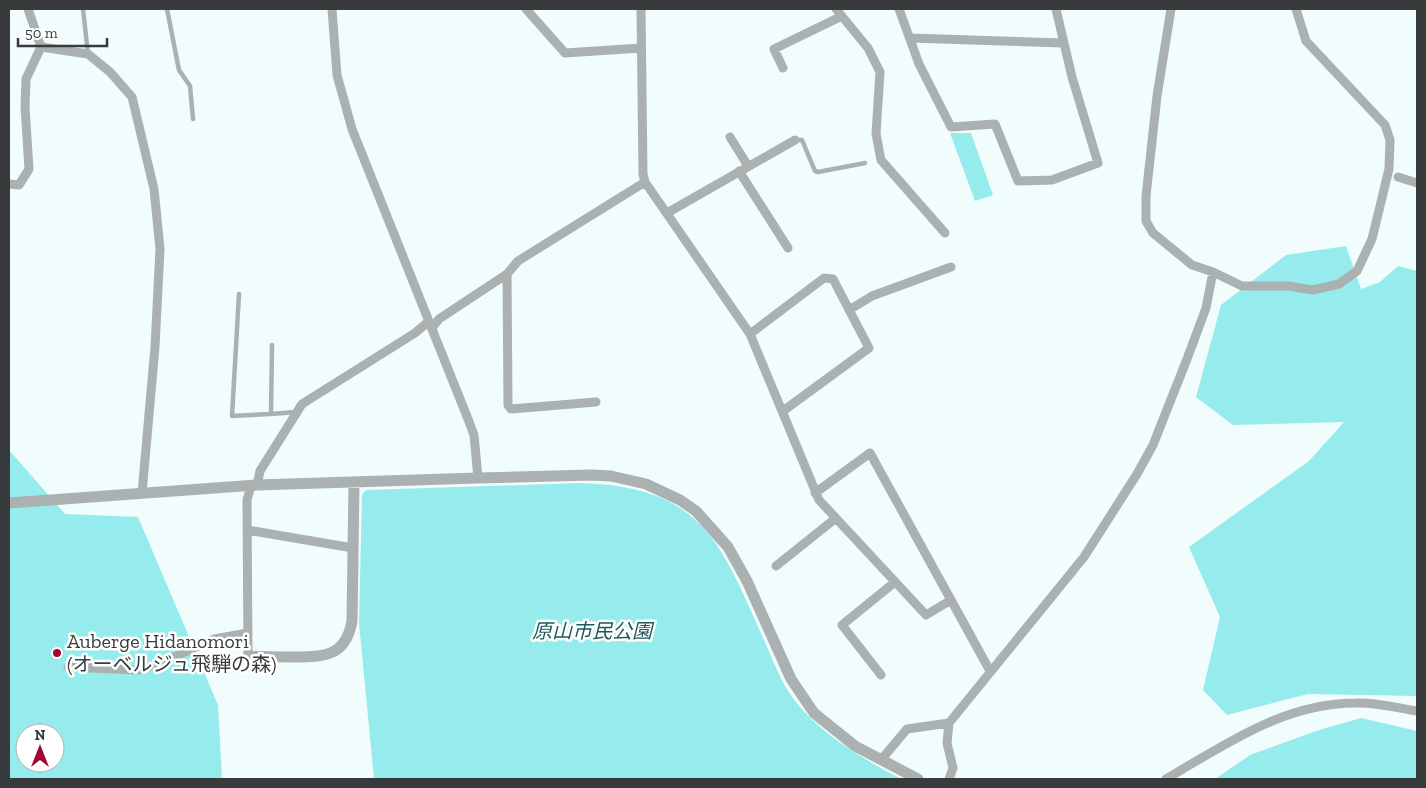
<svg xmlns="http://www.w3.org/2000/svg" width="1426" height="788" viewBox="0 0 1426 788" font-family="'Zilla Slab','Noto Sans JP',serif">
<style>
.green{fill:#96ecec;fill-rule:evenodd}
.lines{fill:none;stroke-linecap:round;stroke-linejoin:round}
.service{stroke:#abb0b0;stroke-width:4.5}
.minor{stroke:#abb0b0;stroke-width:9}
.tertiary{stroke:#abb0b0;stroke-width:11}
.poi-dot{fill:#a3062f;stroke:#fff;stroke-width:2}
.labels{text-anchor:middle;dominant-baseline:central;stroke-width:5;stroke-linejoin:round;paint-order:stroke}
.park-label{font-size:20px;font-style:italic;fill:#1d5959;stroke:#fff}
.poi-label{font-size:20px;fill:#373b3b;stroke:#fff;text-anchor:start}
</style>
<rect width="100%" height="100%" fill="#f1fcfc"/>
<path class="green" d="M950,133h21l22,62 -18,6z
M1346,246l15,43 19,-7 18,-16 19,5v425l-109,-2 -81,21 -24,-25 17,-73 -31,-70 120,-86 35,-39 -111,3 -37,-28 25,-92 65,-50z
M9,450l56,64 73,3 80,188 4,74h-213zM25,733h30v30h-30z
M581,483c121,4 139,58 183,157 9,20 17,43 31,61 28,35 67,57 106,78h-527l-15,-156 3,-128 4,-5z
M1361,718l56,13v48h-202l35,-24 69,-25z"/>
<g class="lines">
<path class="service" d="M83,9l5,45
M167,9l12,61 11,16 3,33
M795,140h7l13,31 3,1 47,-9
M239,294l-7,122 39,-2
M272,345l-1,69 25,-2"/>
<path class="minor" d="M28,9l13,38
M332,9l5,66 15,54 116,290 6,16 4,43
M526,9l39,44 76,-5
M641,9l2,165 2,8 105,152 69,166 107,115 25,-15 39,71
M836,9l32,39 12,24 -4,62 5,26 64,73
M899,9l20,55 32,63 44,-3 23,57 34,-1 46,-17 -26,-86 -16,-68
M1171,9l-14,87 -11,100v25l7,12 39,32 21,7 29,14h46l25,4 26,-6 18,-13 15,-32 17,-70 1,-29 -5,-15 -79,-84 -10,-32
M910,38l154,5
M41,47l47,7 22,18 22,25 22,92 6,60 -5,98 -13,146
M783,68l-9,-19 68,-33
M730,137l18,29
M739,171l49,77
M1398,177l19,6
M9,184l10,1 10,-16 -4,-62 1,-28 15,-32
M667,213l128,-73
M507,274l1,131 3,4 85,-7
M849,310l23,-14 79,-29
M432,328l7,-9 68,-45 11,-13 127,-79
M750,334l74,-56 9,1 36,69 -86,63
M257,485l3,-14 42,-67 113,-71 13,-11
M815,493l55,-40 81,147
M247,530l106,18
M776,566l60,-48
M248,656l-1,-156 4,-14
M68,667l70,3 25,-8 51,-23 34,-6
M881,675l-39,-50 53,-43
M881,760l26,-31 42,-6
M949,779l4,-11 -6,-25 2,-20 135,-166 53,-83 16,-29 34,-86 19,-51 7,-36
M1166,779c60,-35 118,-76 190,-76 21,-1 41,5 61,8"/>
<path class="tertiary" d="M9,503l248,-18 221,-7 113,-3 20,1 35,8 34,16 16,11 32,36 19,34 44,98 23,34 41,33 63,33
M248,656c15,1 31,1 46,1 31,0 52,-1 58,-36l2,-138"/>
</g>
<circle class="poi-dot" cx="57" cy="653" r="5"/>
<g class="labels">
<g class="park-label">
<text x="592" y="631">原山市民公園</text>
</g>
<g class="poi-label">
<text x="67" y="641">Auberge Hidanomori<tspan x="67" dy="23">(オーベルジュ飛騨の森)</tspan></text>
</g>
</g>
<rect width="1426" height="788" fill="none" stroke="#373b3b" stroke-width="20"/>
<g transform="translate(40 748)"><circle r="24" fill="#ffffff" stroke="#afb1b1"/>
<path d="M0-4L9 19L0 12L-9 19Z" fill="#a3062f"/>
<text y="-8" font-size="14" font-weight="bold" text-anchor="middle" fill="#373b3b">N</text>
</g>
<path d="M18 38v8h89v-8" fill="none" stroke="#373b3b" stroke-width="2.5"/>
<text x="25" y="38" font-size="15" fill="#373b3b" stroke="#ffffff" stroke-width="4" paint-order="stroke">50 m</text>
</svg>
